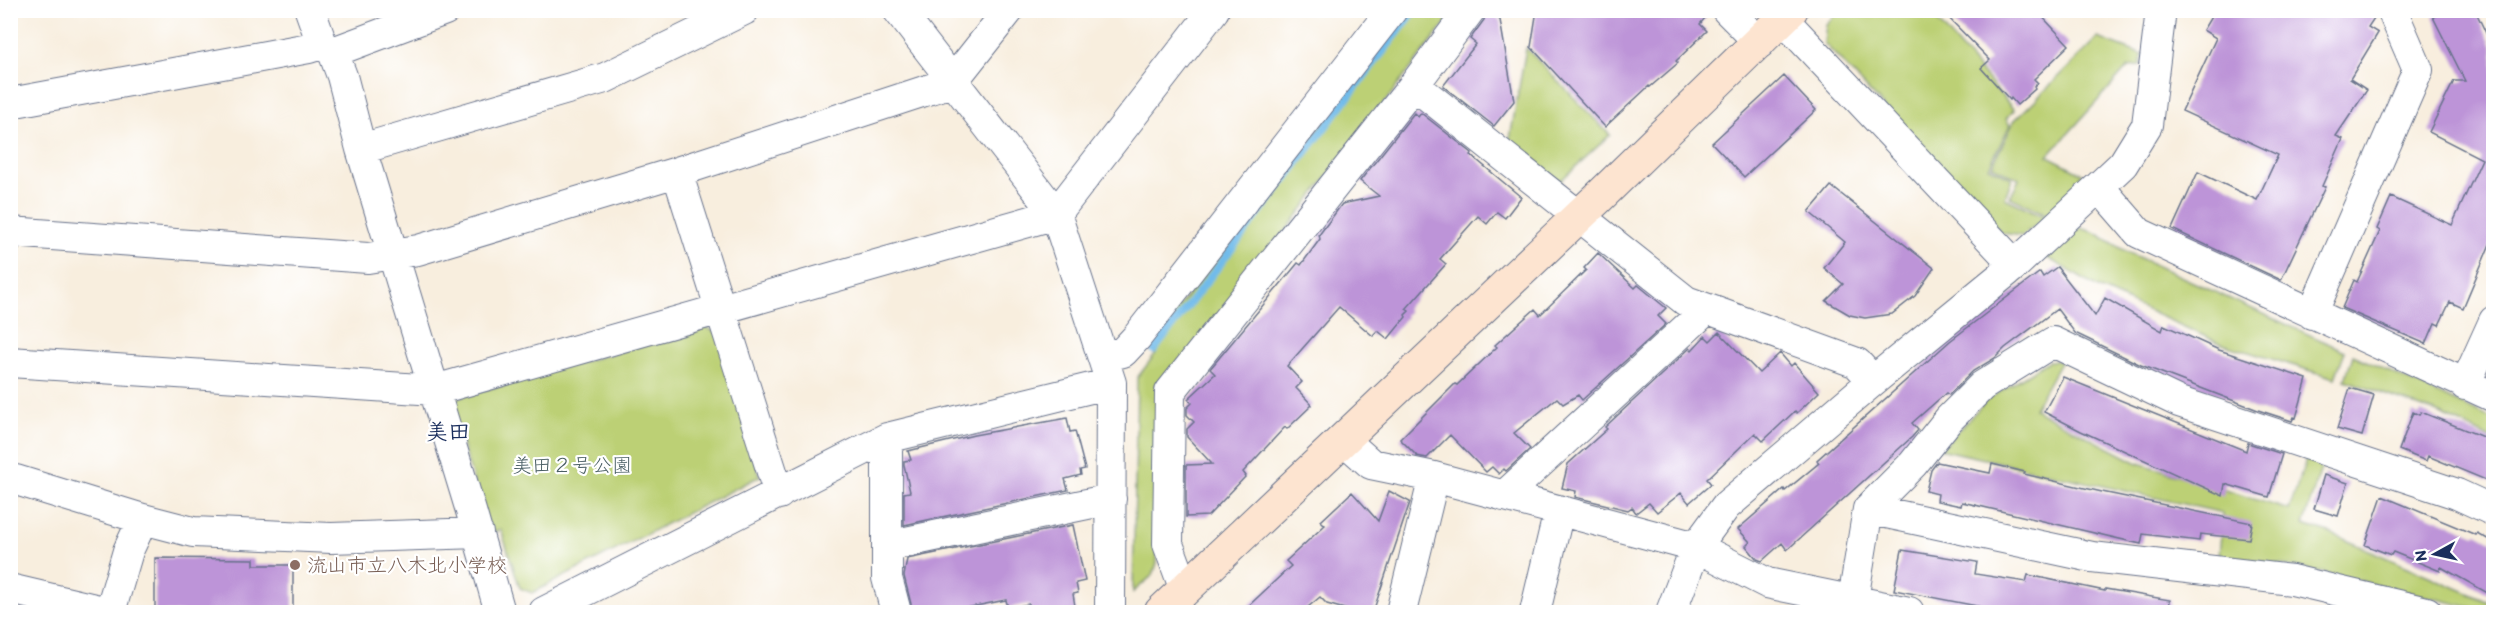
<svg xmlns="http://www.w3.org/2000/svg" width="2504" height="623" viewBox="0 0 2504 623" font-family="Itim,'Klee One',sans-serif">
<style>
.green{fill:#bcd074;stroke:#6c8069;stroke-width:1.5}
.lines{fill:none;stroke-linecap:round;stroke-linejoin:round}
.stream{stroke:#71bbea;stroke-width:8}
.building{fill:#bd94d8}
.street-casing{stroke:#68728b;stroke-width:32}
.secondary-casing{stroke:#68728b;stroke-width:35}
.street{stroke:#fff;stroke-width:30}
.secondary{stroke:#fde4d0;stroke-width:33}
.education-dot{fill:#8d6e63;stroke:#fff;stroke-width:2}
.labels{text-anchor:middle;dominant-baseline:central;stroke-width:4.5;stroke-linejoin:round;paint-order:stroke}
.park-label{font-size:20px;fill:#4b5f65;stroke:#fff}
.education-label{font-size:20px;fill:#785e54;stroke:#fff;text-anchor:start}
.quarter-label{font-size:22px;font-weight:bold;fill:#1b2f5e;stroke:#fff}
</style>
<rect width="100%" height="100%" fill="#fff"/>
<filter id="ink" filterUnits="userSpaceOnUse"><feTurbulence type="fractalNoise" baseFrequency=".0167" numOctaves="2"/><feDisplacementMap in="SourceGraphic" scale="12" xChannelSelector="R" yChannelSelector="G"/><feConvolveMatrix kernelMatrix="1 2 1 2 8 2 1 2 1" color-interpolation-filters="sRGB"/></filter>
<filter id="wash" filterUnits="userSpaceOnUse"><feTurbulence type="fractalNoise" baseFrequency=".008" numOctaves="4" result="noise"/><feDisplacementMap in="SourceGraphic" scale="24" xChannelSelector="R" yChannelSelector="G"/><feGaussianBlur stdDeviation="1.35" result="paint"/><feColorMatrix in="noise" values="0 0 0 0 0 0 0 0 0 0 0 0 0 0 0 0 0 1.4 0 .05"/><feComposite in="paint" operator="in"/></filter>
<g filter="url(#wash)">
<rect width="100%" height="100%" fill="#f8eede"/>
<path class="green" d="M1409,11h46l-294,382 -4,170 -4,12 -20,17 4,-214 19,-25 -9,-6z
M1839,11h90l85,99 -8,9 4,6 -21,42 23,11 -7,20 41,19 -24,19 -20,-3 -178,-190 2,-19z
M2098,38l45,17 -3,11 -12,1 -80,89 45,23 -45,36 -38,-18 9,-18 -27,-13 22,-45z
M1526,48l84,87 -53,49 -48,-40z
M2081,228l15,5 31,19 218,99 -10,27 -113,-34 -124,-56 -54,-32z
M705,327l13,6 42,143 -228,117 -12,-5 -19,-58 -11,3 -39,-123 5,-12z
M2353,355l140,64v21l-50,-25 -98,-35z
M2048,361h13l-27,48 102,53 153,48 19,-56 16,5 -21,66 27,8 163,71 -3,8c-90,-22 -179,-45 -271,-57l4,-42 -283,-64 47,-49z"/>
<g class="lines">
<path class="stream" d="M1154,350l261,-340"/>
</g>
<g id="blocks">
<path class="building" d="M1487,10l13,10 14,81 -20,25 -51,-40 33,-42 -6,-5 14,-19z
M1537,10h173v2l-10,12 7,7 -31,30 2,2 -28,24 -1,-1 -44,41 -74,-80z
M1941,10h95l33,35 -35,34 4,4 -4,4 1,2 -18,16 -6,-7 -1,2 -29,-32 9,-8z
M2215,10h160l1,5 -8,12 10,6 -28,46 17,11 -31,46 7,3 -21,47 3,1 -44,93 -109,-51 26,-57 59,28 21,-45 -96,-44 34,-73 -13,-8z
M2446,10h29l18,38v189l-30,71 -13,-6 -11,23 -4,-2 -9,21 -84,-36 12,-28 3,2 23,-51 -3,-2 14,-32 61,28 30,-66 -53,-27 25,-51h11l-32,-64z
M1784,76l32,34 -72,67 -32,-34z
M1414,113l4,4 3,-4 51,40 -1,2 50,42 -16,21 -8,-6 -10,12 -9,-8 -38,43 6,5 -40,45 3,2 -4,4 1,2 -18,22 -10,-8 -5,5 -34,-29 -52,59 15,16 -6,6 16,17 -25,24 -2,-2 -42,45 3,4 -38,40 -22,1v-52l26,-1 -25,-27v-8l7,-7 -7,-7v-7l5,-5 -4,-4 27,-25 -5,-5 88,-106 3,2 19,-26 -1,-4 23,-31 37,-8 -19,-15z
M1831,186l103,82 -19,28 -23,18 -27,4 -15,-3 -24,-14 17,-17 -19,-16 21,-26 -36,-30z
M1598,253l37,35 3,-3 28,23 -8,8 8,8 -84,76 -4,-5 -15,9 -6,-6 -43,35 16,16 -24,22 -2,-2 -5,5 -7,-7 -6,5 -36,-37 -23,23 -10,-2 -17,-17 55,-55 2,1 40,-38 -2,-2 40,-36 5,6 46,-45 -2,-2z
M2057,267l38,49 10,-18 57,33 2,-6 55,25 88,29 -11,39 -2,-1 -2,4 -34,-11 -117,-45 -66,-32 -18,-24 -52,39 -10,10 -22,13 -24,24 -3,-2 -34,30 6,7 -6,7 -125,113 -5,-7 -20,18 -5,-2 -11,-13 4,-4 -12,-13 46,-40 1,2 34,-28 -2,-3 133,-119 90,-69 3,5z
M1719,332l40,41 21,-20 11,13 3,-3 25,29 -22,21 -2,-2 -32,30 -8,-8 -48,46 4,5 -22,19 -8,-10 -24,19 -8,-9 -13,10 -4,-6 -4,3 -53,-13 1,-6 -14,-3 6,-24 39,-35 -2,-2 85,-79 2,2 13,-14 5,5z
M2063,377l183,74 2,-8 34,11 -13,43 -44,-13 -2,12 -142,-65 -37,-19z
M2350,388l24,7 -12,41 -25,-7z
M2413,412l6,3 2,-3 25,10 47,19v42l-65,-27 -2,5 -27,-11z
M1067,418l3,14 5,-1 10,38 -5,1 1,5 -16,4 3,11 -164,35v-32l6,-1 -6,-27v-4l7,-1 -3,-9 66,-16z
M1937,462l53,11 2,-9 33,8 -1,2 78,18 150,31 -3,16 -49,-5 -1,7 -56,-7 -2,10 -179,-42 -1,4 -24,-5 1,-7 -12,-3 5,-21z
M2324,475l24,8 -10,33 -24,-7z
M1389,491l21,11 -37,110h-18l-28,-8 -7,-7 -18,15h-60l49,-46 -5,-5 39,-36 -4,-4 31,-29 26,29z
M2382,496l94,39 1,-2 16,9v54l-52,-29 -1,4 -47,-19 -2,3 -26,-10z
M1073,525l12,56 -9,2 2,10 -5,1 3,18h-46l-1,-8 -21,4 -2,-8 -60,12h-33l-9,-36 3,-17z
M1902,550l75,12 -2,12 51,8 2,-7 77,16v-2l65,11 -1,12h-161l-114,-22z
M155,558l99,1v6h39v47h-138z"/>
</g>
</g>
<g filter="url(#ink)">
<use href="#blocks" fill-opacity="0" stroke="#68728b" stroke-width="1.5"/>
<g class="lines">
<defs>
<path id="street" d="M310,10l12,34 11,8 9,24 19,73 110,362 29,101
M898,10l158,204 55,169 -1,229
M1727,10l33,33
M1783,19l232,246
M333,52l112,-42
M1414,85l272,216 171,62 16,18
M10,103l299,-55 13,-4
M361,149l244,-71 139,-68
M677,172l102,322
M2100,188l39,45 355,164
M10,232l358,26 50,-8 259,-78 275,-90 57,-72
M2312,314l106,-244 -26,-60
M1103,357l20,-5 14,-15 255,-327
M10,362l425,28 621,-176 158,-204
M2465,385l29,-64
M887,438v140l9,34
M1344,440l27,24 63,13 262,70 71,36 142,29
M10,481l6,-1 127,39 50,13 138,6 147,-5
M1504,496l203,-187
M1868,509l224,48 200,23 135,32
M887,546l224,-47
M10,589l98,23
M1185,590l-17,-46 2,-152 244,-307 56,-75
M110,612l18,-61 15,-32
M544,612l343,-174 224,-55
M1401,612l33,-135
M1535,612l24,-101
M1671,612l25,-65 30,-41 147,-125 142,-116 108,-101 24,-39 14,-115
M1851,612l17,-103 45,-45 36,-45 33,-33 71,-44 126,60 278,92 37,17"/>
<path id="secondary" d="M1161,612l436,-413 194,-189"/>
</defs>
<use href="#street" class="street-casing"/>
<use href="#secondary" class="secondary-casing"/>
<use href="#street" class="street"/>
<use href="#secondary" class="secondary"/>
</g>
</g>
<circle class="education-dot" cx="295" cy="565" r="6"/>
<g class="labels">
<g class="park-label">
<text x="572" y="465">美田２号公園</text>
</g>
<g class="education-label">
<text x="307" y="565">流山市立八木北小学校</text>
</g>
<g class="quarter-label">
<text x="448" y="431">美田</text>
</g>
</g>
<rect width="2504" height="623" fill="none" stroke="#fff" stroke-width="36"/>
<g transform="translate(2435 554) rotate(262)" stroke="#ffffff" stroke-width="4.5" paint-order="stroke">
<path d="M0-4.5L10 22L0 15L-10 22Z" fill="#1b2f5e"/>
<text y="-9" font-size="16" font-weight="bold" text-anchor="middle" fill="#1b2f5e">N</text>
</g>
</svg>
